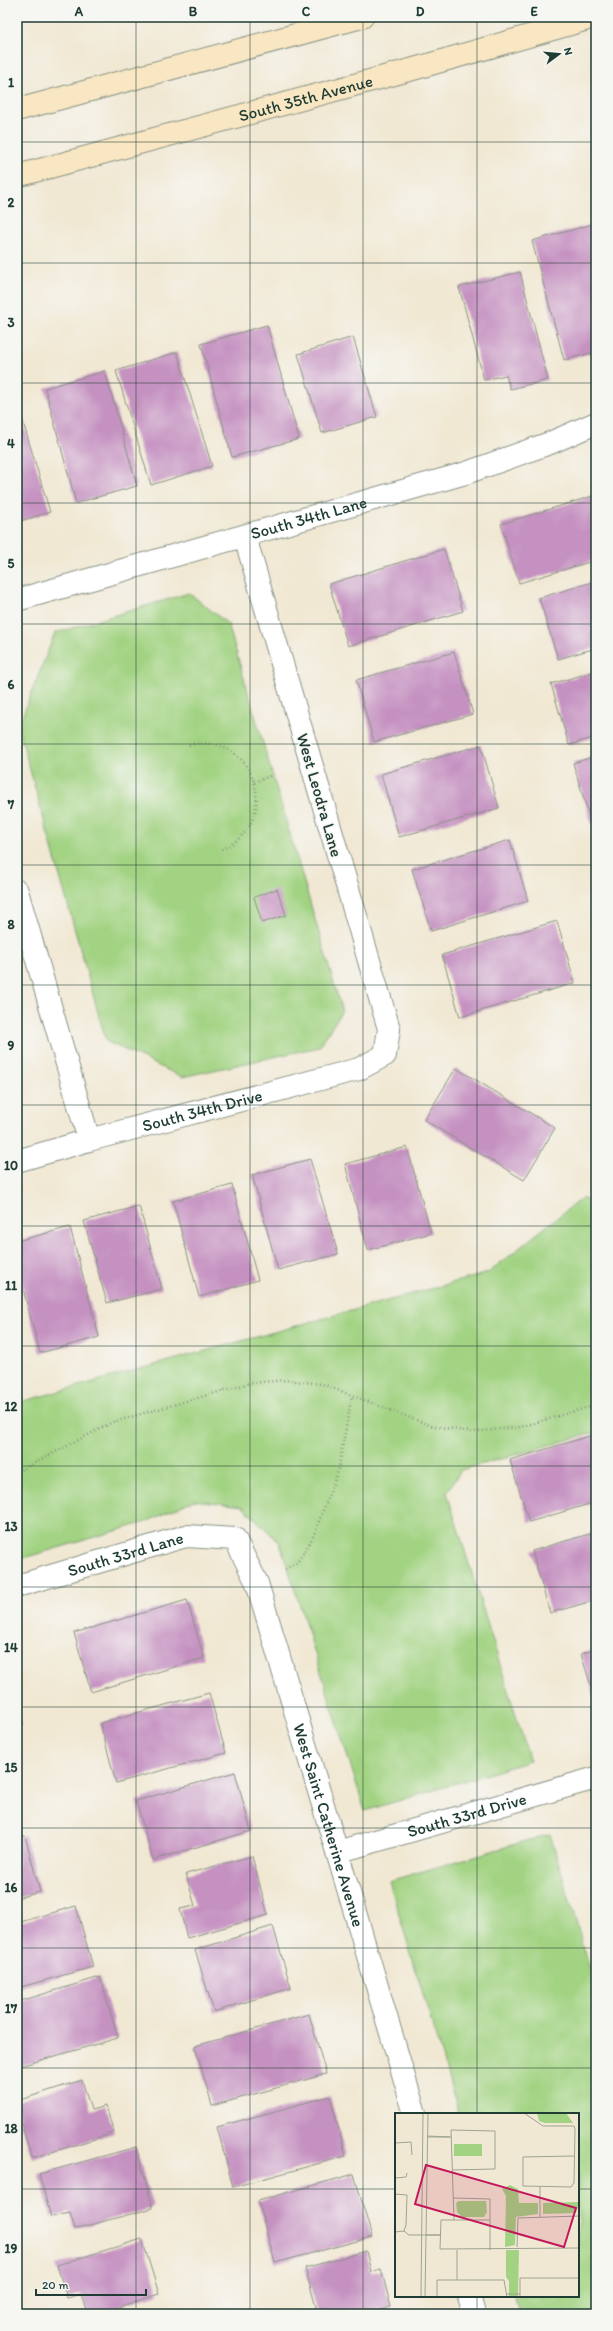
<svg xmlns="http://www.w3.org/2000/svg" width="613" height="2331" viewBox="0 0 613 2331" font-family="Itim,sans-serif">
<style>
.green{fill:#a2d382;stroke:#60885b}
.building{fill:#c591c1}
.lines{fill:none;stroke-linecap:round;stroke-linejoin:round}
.street-casing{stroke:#889284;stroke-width:24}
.secondary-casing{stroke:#889284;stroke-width:24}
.path{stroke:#889284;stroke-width:2.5;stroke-dasharray:1 3;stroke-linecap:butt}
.street{stroke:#fff;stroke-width:22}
.secondary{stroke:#f9e7c3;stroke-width:22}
.grid{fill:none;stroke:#1f3d34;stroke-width:1;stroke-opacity:0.55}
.labels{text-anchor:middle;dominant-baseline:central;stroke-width:3;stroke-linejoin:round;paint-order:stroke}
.street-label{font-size:17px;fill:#1f3d34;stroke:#f6f6f2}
.inset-road{fill:none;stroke:#9da493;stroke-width:1}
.view{fill:#c2185b;fill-opacity:0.15;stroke:#c2185b;stroke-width:2}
.inset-edge{fill:none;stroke:#1f3d34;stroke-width:2}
.neatline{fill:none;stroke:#1f3d34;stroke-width:1.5}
.grid-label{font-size:13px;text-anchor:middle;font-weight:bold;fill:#1f3d34}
</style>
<rect width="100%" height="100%" fill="#f6f6f2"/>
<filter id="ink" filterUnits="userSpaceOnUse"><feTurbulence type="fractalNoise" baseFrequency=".025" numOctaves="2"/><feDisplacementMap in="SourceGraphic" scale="8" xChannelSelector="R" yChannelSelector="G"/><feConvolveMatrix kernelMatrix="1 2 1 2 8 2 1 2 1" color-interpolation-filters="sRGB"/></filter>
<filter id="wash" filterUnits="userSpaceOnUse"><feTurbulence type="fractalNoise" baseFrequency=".012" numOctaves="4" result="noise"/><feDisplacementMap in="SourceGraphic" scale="16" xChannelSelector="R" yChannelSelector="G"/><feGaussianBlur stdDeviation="0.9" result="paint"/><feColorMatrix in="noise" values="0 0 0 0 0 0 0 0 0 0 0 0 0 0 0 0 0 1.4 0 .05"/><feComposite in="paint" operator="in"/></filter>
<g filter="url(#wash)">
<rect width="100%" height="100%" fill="#f1e8d3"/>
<path class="green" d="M189,593l39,31 114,387 -23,36 -137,30 -76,-36 -88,-314 37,-94z
M583,1197l13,14v221l-135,38 -14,23 83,268 -165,50 -85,-268 -38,-37 -48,-6 -48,22 -129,38v-157l471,-130z
M550,1834l46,155v325h-76l-5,-18h63v-182h-119l-70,-233z"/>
<g id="blocks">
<path class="building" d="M593,224l3,12v116l-32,8 -32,-119z
M520,272l28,108 -38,9 -4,-14 -22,5 -25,-93z
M267,325l32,114 -67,18 -31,-113z
M353,337l24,80 -55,16 -24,-79z
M177,352l35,114 -61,19 -35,-114z
M105,371l32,115 -61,17 -31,-115z
M17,402l33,110 -33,10z
M596,495v65l-77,23 -18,-59z
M444,549l19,62 -115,35 -19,-62z
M596,581v67l-38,11 -19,-61z
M454,652l19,62 -99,28 -18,-62z
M596,671v66l-27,8 -18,-61z
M481,745l18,63 -100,29 -18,-63z
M596,756v67l-4,2 -19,-62z
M510,840l18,61 -97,30 -19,-62z
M277,889l9,26 -24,8 -8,-26z
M557,921l18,62 -115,34 -18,-62z
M456,1068l99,60 -31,52 -100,-60z
M407,1147l24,86 -63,17 -23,-86z
M310,1159l28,95 -60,16 -26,-95z
M232,1185l26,95 -59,17 -26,-96z
M139,1206l23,83 -55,14 -23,-82z
M70,1227l29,110 -59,16 -23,-87v-25z
M596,1434v68l-67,20 -19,-62z
M596,1532v68l-46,13 -18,-62z
M187,1600l17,58 -113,34 -17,-59z
M596,1649v53l-15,-48z
M209,1693l17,60 -110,30 -16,-60z
M17,1709l5,16 -5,2z
M235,1772l16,59 -98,29 -17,-59z
M25,1836l15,56 -23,6v-60z
M252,1856l16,59 -81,23 -7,-29 15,-3 -9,-32z
M76,1906l17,61 -76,21v-65z
M273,1926l18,62 -77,24 -19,-62z
M100,1977l18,61 -101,29v-65z
M309,2014l17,60 -114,32 -17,-60z
M82,2080l9,30 15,-4 8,27 -82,25 -15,-47v-10z
M330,2096l16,60 -113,31 -16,-60z
M136,2147l17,61 -78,21 -5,-16 -19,4 -12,-43z
M354,2174l18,63 -97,26 -17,-62z
M142,2239l17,55 -63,20h-8l-6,-20 -15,4 -10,-33z
M366,2251l5,21 10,-3 10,38 -24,7h-49l-13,-46z"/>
</g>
</g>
<g filter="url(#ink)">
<use href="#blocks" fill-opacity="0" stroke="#889284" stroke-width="1"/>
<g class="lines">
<defs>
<g id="street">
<path id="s1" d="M17,600l449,-127 84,-30 46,-20"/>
<path d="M17,891l72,249"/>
<path id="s2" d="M17,1161l72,-21 270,-71 26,-14 4,-26 -144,-492"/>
<path id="s3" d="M17,1586l169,-50 49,3 22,44 158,531"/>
<path id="s4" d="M337,1852l259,-74"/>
<path d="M469,2296l5,18"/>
</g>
<g id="secondary">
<path d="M17,110l345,-93"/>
<path id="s5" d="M17,176l400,-108 178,-51"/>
</g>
</defs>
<use href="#street" class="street-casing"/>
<use href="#secondary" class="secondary-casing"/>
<path class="path" d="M189,745c67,-15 96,79 31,105
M254,782l16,-6
M17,1472l96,-50 137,-39 36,-3 36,4 110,42 40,6 49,-5 75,-22
M285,1569l12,-6 16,-26 25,-66 14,-76"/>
<use href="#street" class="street"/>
<use href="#secondary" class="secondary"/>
</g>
</g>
<path class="grid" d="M136,17v2297M250,17v2297M363,17v2297M477,17v2097M17,142h579M17,263h579M17,383h579M17,503h579M17,624h579M17,744h579M17,865h579M17,985h579M17,1105h579M17,1226h579M17,1346h579M17,1466h579M17,1587h579M17,1707h579M17,1828h579M17,1948h579M17,2068h579M17,2189h379M578,2189h18M477,2296v18"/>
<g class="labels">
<g class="street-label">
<text stroke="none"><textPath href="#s5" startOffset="299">South 35th Avenue</textPath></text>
<text stroke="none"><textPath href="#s1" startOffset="303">South 34th Lane</textPath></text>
<text transform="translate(320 795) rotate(74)">West Leodra Lane</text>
<text stroke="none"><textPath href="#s2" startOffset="192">South 34th Drive</textPath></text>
<text stroke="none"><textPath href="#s3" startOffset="113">South 33rd Lane</textPath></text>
<text stroke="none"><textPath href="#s4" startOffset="135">South 33rd Drive</textPath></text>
<text stroke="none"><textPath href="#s3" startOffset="527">West Saint Catherine Avenue</textPath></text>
</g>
</g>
<g transform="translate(395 2113)">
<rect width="184" height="184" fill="#f1e8d3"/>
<path d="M142,0h29l7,10h-28l-6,-2zM59,31h28v12h-28zM115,72l8,4 1,14h19v11l-22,3 -1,28 -10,2 1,-51 -4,-7zM64,88h27l1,11 -3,5h-22l-5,-5 -1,-9zM184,89l-3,11 -33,1v-11zM111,137h13l-1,47h-9v-16l-3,-4z" fill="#a2d382"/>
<path class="inset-road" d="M129,0l19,13h31l1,3 -1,54 -3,4 -48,-1v-29l51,-1M32,23l24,1M33,24h22M0,30l16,-1 1,13M57,57l43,-1v-38l-44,-1 3,90M0,65l11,-1 1,-4M145,74v30M0,81l12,1 -1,30 -2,6M59,85l36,1v51M95,107h-49l-1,29 139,-1M0,119l9,-1 5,4h31M31,122h14M122,134l1,-29 61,-2M62,137v30M112,181h13M26,184l2,-184M30,184l3,-184M42,184v-17h67l3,17M125,184v-19h59"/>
<path class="view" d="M31,52l150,43 -12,39 -149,-43z"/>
<rect width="184" height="184" class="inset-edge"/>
</g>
<rect width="613" height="2331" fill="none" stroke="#f6f6f2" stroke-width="44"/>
<g transform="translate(559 54) rotate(74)" stroke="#f6f6f2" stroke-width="3" paint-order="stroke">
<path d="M0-3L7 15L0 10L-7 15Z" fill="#1f3d34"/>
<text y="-6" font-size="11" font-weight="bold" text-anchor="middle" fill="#1f3d34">N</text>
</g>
<path d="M36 2289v6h110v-6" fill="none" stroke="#1f3d34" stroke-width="2"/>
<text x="42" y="2289" font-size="12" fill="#1f3d34" stroke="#f6f6f2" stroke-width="3" paint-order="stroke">20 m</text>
<rect x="22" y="22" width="569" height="2287" class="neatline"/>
<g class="grid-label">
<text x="79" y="16">A</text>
<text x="193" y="16">B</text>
<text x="306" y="16">C</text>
<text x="420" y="16">D</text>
<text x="534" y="16">E</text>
<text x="11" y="87">1</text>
<text x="11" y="207">2</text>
<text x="11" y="327">3</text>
<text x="11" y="448">4</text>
<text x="11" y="568">5</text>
<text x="11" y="689">6</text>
<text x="11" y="809">7</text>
<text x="11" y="929">8</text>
<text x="11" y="1050">9</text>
<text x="11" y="1170">10</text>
<text x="11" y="1290">11</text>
<text x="11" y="1411">12</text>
<text x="11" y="1531">13</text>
<text x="11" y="1652">14</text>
<text x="11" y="1772">15</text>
<text x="11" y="1892">16</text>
<text x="11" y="2013">17</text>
<text x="11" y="2133">18</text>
<text x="11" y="2253">19</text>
</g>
</svg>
